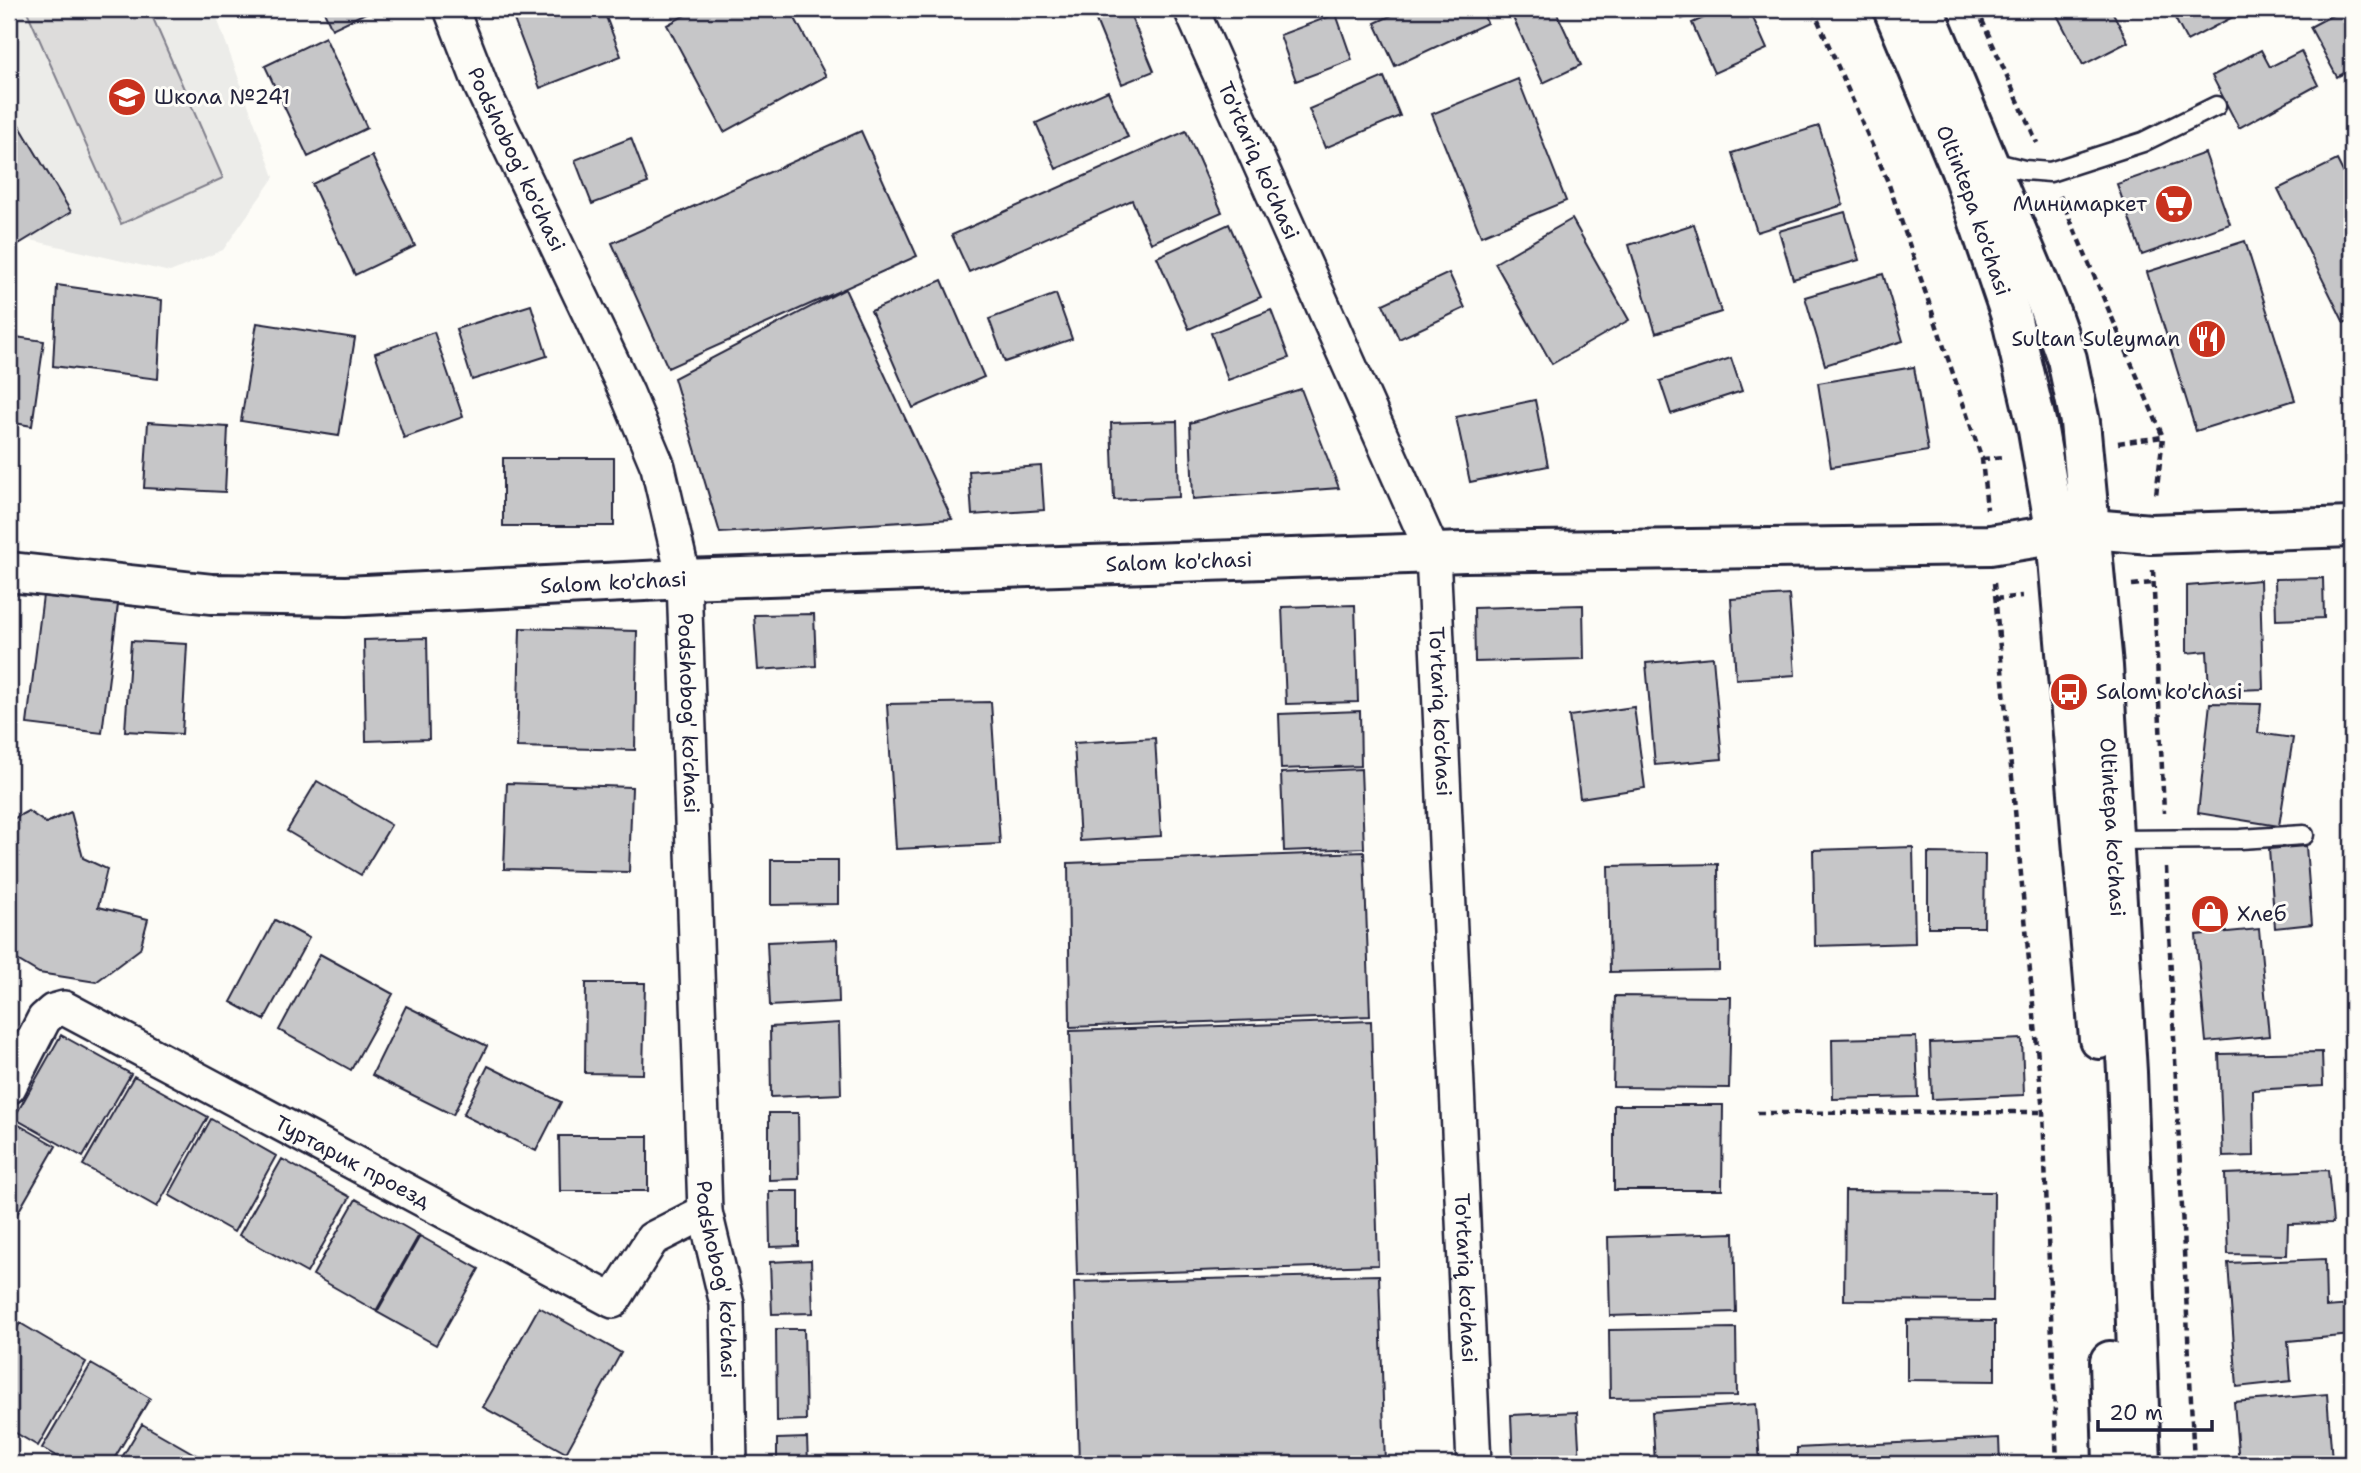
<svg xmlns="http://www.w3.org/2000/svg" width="2361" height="1473" viewBox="0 0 2361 1473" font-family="'Shantell Sans',sans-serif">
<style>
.built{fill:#ecece9}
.green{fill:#dddcdb;stroke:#807f8b;stroke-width:2}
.building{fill:#c6c6c8;stroke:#22223b;stroke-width:2}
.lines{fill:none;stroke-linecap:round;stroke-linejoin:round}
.service-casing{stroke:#22223b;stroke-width:23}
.minor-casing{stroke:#22223b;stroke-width:38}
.tertiary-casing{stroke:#22223b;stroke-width:44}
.secondary-casing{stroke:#22223b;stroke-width:44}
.path{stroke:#22223b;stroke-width:4.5;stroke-dasharray:7 5;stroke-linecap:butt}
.service{stroke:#fdfcf7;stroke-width:18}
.minor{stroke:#fdfcf7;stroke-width:33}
.tertiary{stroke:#fdfcf7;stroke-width:38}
.secondary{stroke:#fdfcf7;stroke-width:38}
.labels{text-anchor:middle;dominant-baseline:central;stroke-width:6;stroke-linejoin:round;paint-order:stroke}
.poi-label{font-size:21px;fill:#22223b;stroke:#fdfcf7;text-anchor:start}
.street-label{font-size:21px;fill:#22223b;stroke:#fdfcf7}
</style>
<rect width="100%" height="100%" fill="#fdfcf7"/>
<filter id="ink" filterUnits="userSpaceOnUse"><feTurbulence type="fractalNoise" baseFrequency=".0143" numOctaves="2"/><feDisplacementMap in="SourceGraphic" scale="14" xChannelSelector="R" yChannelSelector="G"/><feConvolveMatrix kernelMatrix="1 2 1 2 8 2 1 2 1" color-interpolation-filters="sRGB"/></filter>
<g filter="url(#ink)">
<path class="built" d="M9,9h224l-16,9 57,159 -51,73 -53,22 -161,-37z"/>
<path class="green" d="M26,9h123l74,169 -102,46z"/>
<path class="building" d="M323,9h51l-42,20z
M534,9h69l18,47 -81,32 -27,-71z
M696,9h94l36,67 -102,56 -57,-107z
M1104,9h24l26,62 -32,13 -29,-71z
M1405,9h76l6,14 -92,43 -20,-43z
M1509,9h46l26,56 -38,18z
M1677,9h31l-26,10z
M1724,9h25l18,40 -53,24 -22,-50z
M2065,9h46l17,33 -45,23 -27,-52z
M2170,9h78l-61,32z
M2344,9h8v60l-15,8 -27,-50z
M1336,14l16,46 -56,21 -16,-46z
M325,37l42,91 -59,29 -43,-91z
M2261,50l9,17 31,-16 17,34 -79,43 -27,-52z
M1384,77l16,39 -75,32 -16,-39z
M1518,79l48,122 -85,35 -49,-122z
M1108,91l20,46 -72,32 -20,-46z
M9,108l62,104 -62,38z
M1819,126l24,79 -86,27 -25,-79z
M861,131l56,125 -249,112 -56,-125z
M1186,131l36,81 -71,31 -19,-43 -163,72 -17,-37z
M631,138l17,45 -56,21 -17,-44z
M2205,153l25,71 -88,31 -25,-71z
M372,156l43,90 -60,29 -43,-91z
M2337,160l15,30v129l-8,4 -66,-134z
M1845,212l14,48 -66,19 -14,-48z
M1572,219l57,101 -77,44 -57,-101z
M1229,224l32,73 -72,32 -32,-72z
M1694,224l27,88 -65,21 -27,-88z
M2245,241l50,159 -99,31 -49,-159z
M1449,273l16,35 -66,31 -16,-35z
M1883,274l20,67 -78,24 -20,-68z
M942,280l42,97 -71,31 -42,-97z
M57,285l105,15 -4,79 -105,-13z
M845,289l107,230 -232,14 -46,-155z
M1056,294l16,45 -67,23 -16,-43z
M531,305l16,51 -75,24 -16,-51z
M1271,310l18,48 -61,22 -17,-47z
M257,323l98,15 -16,98 -98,-15z
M434,332l29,85 -59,21 -29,-85z
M9,336l35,5 -12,85 -23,-4z
M1731,358l11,33 -71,23 -11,-33z
M1914,367l14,84 -97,16 -13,-84z
M1301,389l38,99 -146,11 -3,-76z
M1535,400l13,66 -78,16 -14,-65z
M1177,421l2,76 -65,3 -3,-77z
M148,422l80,5 -3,65 -81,-4z
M503,458h111v68h-111z
M1041,466l3,44 -72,5 -3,-44z
M2348,573h4v46h-2z
M2323,578l1,40 -48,2 -1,-41z
M2260,580l3,109 -54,2 -2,-40 -20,2v-67z
M44,587l75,9 -17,137 -75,-9z
M1789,595l6,80 -59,4 -5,-80z
M1355,605l3,97 -72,2 -4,-97z
M1583,605l1,54 -109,3 -1,-54z
M814,614l2,52 -58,4 -4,-55z
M520,628l117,3 -2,119 -118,-3z
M427,638l2,101 -63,2 -2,-101z
M131,641l56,3 -5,90 -57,-3z
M1713,657l9,102 -67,6 -9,-102z
M991,702l9,142 -104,5 -9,-145z
M2210,703l51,1 -3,29 35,5 -14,88 -81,-13z
M1634,707l11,81 -65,10 -11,-82z
M1360,711l1,55 -80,3 -2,-55z
M1155,738l6,98 -81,5 -6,-98z
M1361,769l3,79 -80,3 -3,-78z
M317,781l74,44 -30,50 -74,-44z
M507,783l125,4 -3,85 -125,-3z
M28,811l18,12 25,-11 12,46 24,11 -9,38 50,12 -8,30 -44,33 -57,-9 -30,-18v-130l2,-5z
M2306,846l6,78 -37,4 -6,-79z
M1913,847l2,96 -100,3 -2,-96z
M1364,852l6,164 -300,11 -2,-164z
M1928,853l57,1 -1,73h-56z
M771,860h67v44l-67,1z
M1718,864l1,106 -109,2 -2,-106z
M275,920l34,18 -45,82 -33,-18z
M2259,929l10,107 -63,6 -10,-107z
M837,939l2,63 -69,4 -3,-64z
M320,954l73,40 -42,76 -72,-40z
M586,983h59l-2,91 -58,-1z
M1615,996l116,1 -2,91 -116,-1z
M406,1006l81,40 -34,69 -81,-40z
M1371,1021l7,244 -301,10 -7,-244z
M839,1023l2,71 -70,3 -1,-70z
M61,1035l70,39 -48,83 -69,-39z
M1916,1037l2,60 -85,2 -1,-60z
M2022,1039l2,56 -92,4 -2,-56z
M2322,1052l1,34 -70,4 1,66 -31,1 -4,-103z
M488,1066l73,36 -25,49 -73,-36z
M134,1076l74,41 -51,90 -74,-42z
M1614,1105h109l-1,85h-108z
M769,1113h29l1,66 -30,1z
M211,1119l65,37 -42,76 -65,-37z
M12,1121l44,25 -47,82v-100z
M559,1136h89v55h-88z
M282,1159l68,38 -43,76 -68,-38z
M2328,1170l5,53 -45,1 -1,31 -59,-1 -3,-80z
M769,1191h30v55l-29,1z
M1845,1191l149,1 -1,109 -149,-1z
M356,1199l63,36 -43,76 -63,-36z
M1734,1233l2,79 -126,4 -2,-79z
M420,1236l59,33 -43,76 -59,-33z
M2325,1259l1,48 26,-2v30l-64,6 3,40 -54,6 -9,-124z
M811,1260l2,53 -41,1 -2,-52z
M1379,1275l6,189h-306l-5,-182z
M539,1307l82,46 -55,100 -83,-46z
M1907,1320l88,1v60l-88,-1z
M20,1323l66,39 -48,84 -29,-17v-87z
M1736,1328l1,68 -127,2 -1,-68z
M776,1329h28l2,91 -29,1z
M91,1364l59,34 -39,66h-41l-28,-16z
M2327,1394l5,67 -33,3h-60l-5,-62z
M1756,1404l4,60h-105l-3,-52z
M1577,1412l3,52h-67l-2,-49z
M142,1424l70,40h-94z
M807,1438l1,26h-31v-25z
M1999,1438l1,26h-203v-16z"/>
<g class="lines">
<defs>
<path id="service" d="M1988,161l36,9 26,2 93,-30 73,-36
M2113,840l127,-1 64,-4"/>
<g id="minor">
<path id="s1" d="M451,9l30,77 146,307 31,74 26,112 21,633 22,92 3,160"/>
<path id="s2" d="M1191,9l242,544 41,911"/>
<path id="s3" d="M9,1087l35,-68 9,-8 11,-3 549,293 39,-62 53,-27"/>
</g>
<g id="tertiary">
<path id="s4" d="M9,572l203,22 134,2 338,-17 781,-27 525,-7 101,-16 60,5 201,-7"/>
</g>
<g id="secondary">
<path id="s5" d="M1893,9l71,169 47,138 27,114 18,105 43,504"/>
<path id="s6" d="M1924,9l124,297 19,53 13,63 23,244 24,406 14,392"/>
<path d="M2110,1361l3,103"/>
</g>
</defs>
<use href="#service" class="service-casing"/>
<use href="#minor" class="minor-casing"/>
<use href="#tertiary" class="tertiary-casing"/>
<use href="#secondary" class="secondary-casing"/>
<path class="path" d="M1813,9l75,173 94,277 5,50
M1977,9l60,134
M2060,196l103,241 -7,58
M2118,443l45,-6
M1982,459l23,-2
M2153,570l11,243
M1994,583l49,529 14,352
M2132,585l21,-2
M1995,599l27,-3
M2166,867l28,597
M1757,1113l286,-1"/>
<use href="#service" class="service"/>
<use href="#minor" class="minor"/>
<use href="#tertiary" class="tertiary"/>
<use href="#secondary" class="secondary"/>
</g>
</g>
<defs>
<symbol id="school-disc" viewBox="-11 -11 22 22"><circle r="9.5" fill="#c8321e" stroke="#fdfcf7"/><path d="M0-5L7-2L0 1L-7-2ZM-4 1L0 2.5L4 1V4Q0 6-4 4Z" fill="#fff"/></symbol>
<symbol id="supermarket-disc" viewBox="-11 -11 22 22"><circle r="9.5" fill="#c8321e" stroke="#fdfcf7"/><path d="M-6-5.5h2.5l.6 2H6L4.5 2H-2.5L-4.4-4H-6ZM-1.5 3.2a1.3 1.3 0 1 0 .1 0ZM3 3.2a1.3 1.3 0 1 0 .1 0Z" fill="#fff"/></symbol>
<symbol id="restaurant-disc" viewBox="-11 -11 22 22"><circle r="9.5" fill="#c8321e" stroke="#fdfcf7"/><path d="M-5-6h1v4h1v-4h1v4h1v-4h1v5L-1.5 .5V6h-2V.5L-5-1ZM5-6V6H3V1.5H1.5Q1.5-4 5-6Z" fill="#fff"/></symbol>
<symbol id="bus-disc" viewBox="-11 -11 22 22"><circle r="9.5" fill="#c8321e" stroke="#fdfcf7"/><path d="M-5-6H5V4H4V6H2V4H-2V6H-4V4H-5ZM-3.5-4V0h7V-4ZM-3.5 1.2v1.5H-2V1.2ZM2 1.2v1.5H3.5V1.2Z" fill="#fff"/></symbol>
<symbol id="shop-disc" viewBox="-11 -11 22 22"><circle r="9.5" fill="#c8321e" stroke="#fdfcf7"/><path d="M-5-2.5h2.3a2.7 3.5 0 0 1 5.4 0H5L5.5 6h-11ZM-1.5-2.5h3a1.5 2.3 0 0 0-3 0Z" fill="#fff"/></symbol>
</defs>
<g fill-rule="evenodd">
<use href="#school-disc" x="105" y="75" width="44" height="44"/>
<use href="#supermarket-disc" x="2152" y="182" width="44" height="44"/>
<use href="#restaurant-disc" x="2185" y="317" width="44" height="44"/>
<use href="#bus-disc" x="2047" y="670" width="44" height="44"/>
<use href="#shop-disc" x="2188" y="892" width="44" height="44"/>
</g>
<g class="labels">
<g class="poi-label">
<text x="154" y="97">Школа №241</text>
<text x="2147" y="204" text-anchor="end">Минимаркет</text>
<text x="2180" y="339" text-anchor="end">Sultan Suleyman</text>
<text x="2096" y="692">Salom ko'chasi</text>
<text x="2237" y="914">Хлеб</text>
</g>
<g class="street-label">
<text stroke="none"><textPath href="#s1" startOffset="164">Podshobog' ko'chasi</textPath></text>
<text stroke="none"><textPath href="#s2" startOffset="166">To'rtariq ko'chasi</textPath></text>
<text stroke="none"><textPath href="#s5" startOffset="217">Oltintepa ko'chasi</textPath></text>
<text stroke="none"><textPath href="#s4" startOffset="1172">Salom ko'chasi</textPath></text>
<text stroke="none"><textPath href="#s4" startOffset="606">Salom ko'chasi</textPath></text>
<text stroke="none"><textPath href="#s2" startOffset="754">To'rtariq ko'chasi</textPath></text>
<text stroke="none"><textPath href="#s1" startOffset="752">Podshobog' ko'chasi</textPath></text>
<text stroke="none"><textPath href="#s6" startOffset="849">Oltintepa ko'chasi</textPath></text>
<text stroke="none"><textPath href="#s3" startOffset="427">Туртарик проезд</textPath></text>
<text stroke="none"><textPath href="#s2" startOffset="1321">To'rtariq ko'chasi</textPath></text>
<text stroke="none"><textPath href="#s1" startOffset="1320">Podshobog' ko'chasi</textPath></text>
</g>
</g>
<rect width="2361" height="1473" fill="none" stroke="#fdfcf7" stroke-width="35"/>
<rect x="18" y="18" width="2326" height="1438" fill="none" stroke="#22223b" stroke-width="2.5" filter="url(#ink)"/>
<path d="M2098 1420v10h114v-10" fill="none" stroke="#22223b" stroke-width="3.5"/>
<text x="2109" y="1420" font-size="21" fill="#22223b" stroke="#fdfcf7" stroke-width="5" paint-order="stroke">20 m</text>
</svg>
